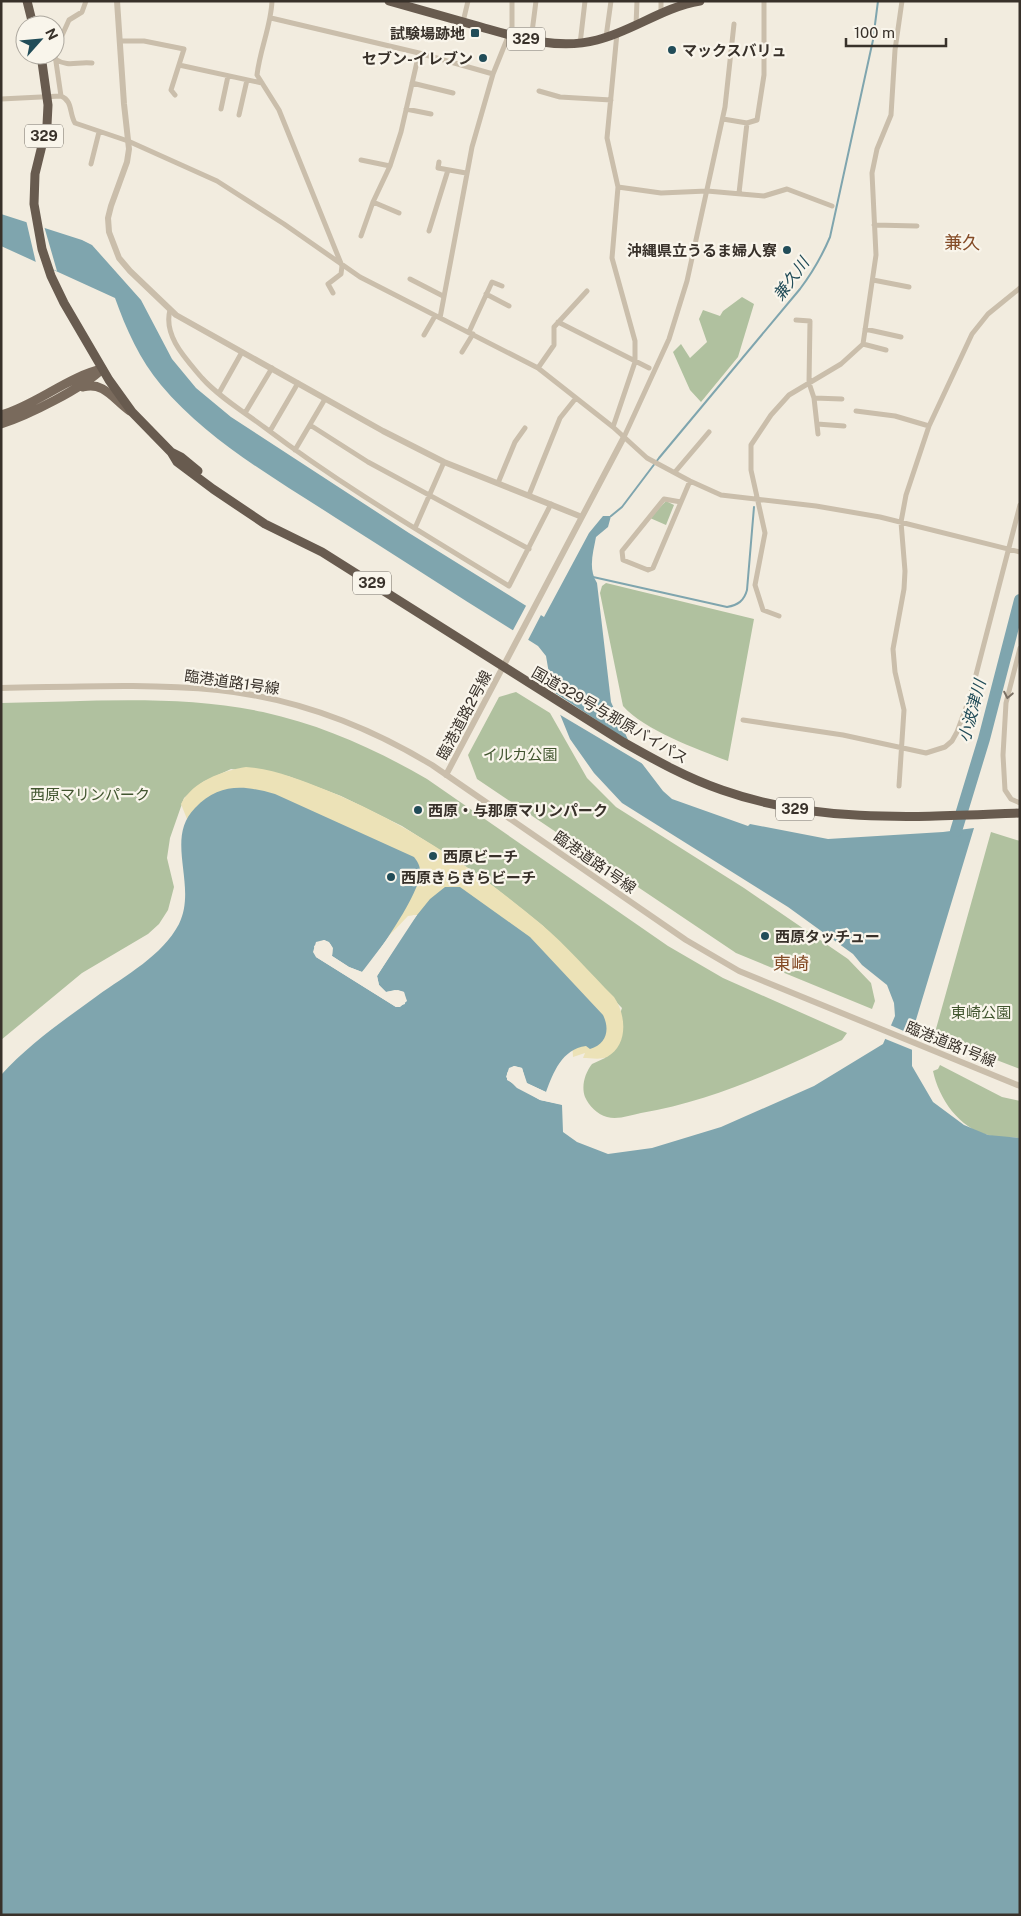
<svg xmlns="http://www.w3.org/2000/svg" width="1021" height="1916" viewBox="0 0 1021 1916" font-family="'Public Sans','Noto Sans JP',sans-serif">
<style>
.green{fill:#b0c19f}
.sand{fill:#ece2b7}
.water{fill:#7fa5ae}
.pier{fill:#f2ecdf}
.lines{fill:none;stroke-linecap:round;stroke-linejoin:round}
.stream{stroke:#7fa5ae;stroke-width:2}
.river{stroke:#7fa5ae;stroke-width:12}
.minor{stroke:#cabeab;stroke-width:5}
.tertiary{stroke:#cabeab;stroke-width:6}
.primary{stroke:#796a5c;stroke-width:9}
.trunk{stroke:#685b4f;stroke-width:9}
.oneway{stroke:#7a7064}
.poi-dot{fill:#214c58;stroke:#f9f5eb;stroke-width:2}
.labels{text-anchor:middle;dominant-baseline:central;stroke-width:4.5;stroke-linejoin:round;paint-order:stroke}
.shield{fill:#f9f5eb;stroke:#726c64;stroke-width:1}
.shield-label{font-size:14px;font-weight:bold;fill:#38312a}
.poi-label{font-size:15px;font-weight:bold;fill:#38312a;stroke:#f9f5eb;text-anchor:start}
.street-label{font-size:15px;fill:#38312a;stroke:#f9f5eb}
.park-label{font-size:15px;fill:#41552f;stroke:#f9f5eb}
.water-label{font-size:16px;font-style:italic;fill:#214c58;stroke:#f9f5eb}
.quarter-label{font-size:18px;fill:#844b26;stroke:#f9f5eb}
</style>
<rect width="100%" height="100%" fill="#f2ecdf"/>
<path class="green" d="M742,297l12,7 -16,53 -37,45 -11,-12 -17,-38 8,-8 9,14 17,-16 -8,-23 4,-9 17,6 3,-5z
M666,501l8,4 -8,20 -16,-7z
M606,583l148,36 -26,142c-31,-12 -84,-31 -105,-55l-23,-113 2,-7z
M516,692l34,21 37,65 29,29 128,81 104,71 23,24 4,18 -3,8 -136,-56 -259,-174 -9,-24 31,-58z
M1,703c86,-1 177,-9 262,9 59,13 112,37 164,67l241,167 55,32 124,55 -5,7c-65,31 -130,61 -201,73 -10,2 -23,7 -34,4 -10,-3 -18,-11 -22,-20 -4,-11 0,-24 7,-33l13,-6 17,-50 -79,-82 -64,-51 -77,-49 -61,-30 -53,-20 -57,-7 -28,13 -19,16 -14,40 -3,20 7,29 -6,23 -9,14 -11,10 -66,39 -81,67z
M991,832l29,9v228l-86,-33z
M940,1065l62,32 18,4v37c-10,-1 -22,0 -32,-3 -29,-7 -49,-36 -55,-64l5,-2z"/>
<path class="sand" d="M246,767c28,2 54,13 80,23 77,31 152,81 215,134 26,22 49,49 73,73 12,17 15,48 -7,60 -6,3 -17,1 -24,1l2,-5 -12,4 -1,-17 -156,-125 -8,1 -23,24 -17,27 -8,-5 -173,-143 -6,-15c12,-23 41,-33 65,-37z"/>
<path class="water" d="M1,214l81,26 10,5 49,55 31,59 24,29 35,29 178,116 135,84 45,-84 14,-17h8l-3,11 -12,10c-3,16 -8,32 1,46l14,119 23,51 29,38 9,8 76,27 2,-2 78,15 115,-7 31,-4 -62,205v33l21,36 31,23 24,10 32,3v777h-1019v-840c28,-31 63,-55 96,-79 29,-21 65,-40 82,-72 19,-39 -15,-85 16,-116 24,-25 49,-23 80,-14l139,63c3,4 6,8 6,14 1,22 -39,76 -52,96l-6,5 -13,-5 -17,-11c1,-8 0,-13 -8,-16l-10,6 2,11 80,50 9,-3 -1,-12 -9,-2 -9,2 -7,-7 -2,-9 32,-51 21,-26 15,-12h15l70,50 73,78c7,14 4,29 -13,34l-4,-3c-24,3 -33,27 -40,46l-20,-9 -4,-15 -8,-2 -7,7v7l33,20 22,5 1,27 14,10 31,12 44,-6 69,-21 93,-41 69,-42 12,-28 -1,-13 -7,-18 -25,-20 -9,-11 -65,-47 -166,-104 -28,-30 -24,-34 -17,-42 -7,-41 -8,-10c-68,-42 -134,-85 -202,-128 -60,-39 -128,-77 -175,-133 -21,-25 -35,-56 -46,-87l-114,-52z"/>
<path class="pier" d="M26,220l18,6 13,45 -21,-8z
M527,604l15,9 -15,29 -15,-10z
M549,689l58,38 29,25 12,15 -91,-54z
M413,915h4l-40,61 2,9 7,7 12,-2 6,2 3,9 -7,6h-4l-80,-50 -3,-5 3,-10 8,-2 5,2 4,6 -1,8 17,11 13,5 32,-42 -24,38 -8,6 -14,-5 -18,-11 -3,-14 -3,-2 -6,2 -3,7 84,54 5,-5 -1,-6 -5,-2 -13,2 -9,-8 -1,-10z
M890,1025l25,11v15l-32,-13z
M514,1066l8,2 5,15 21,10 -3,2 -20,-10 -5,-14 -6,-2 -3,1 -3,7 11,9 22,12 22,5 2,2 -25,-5 -23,-12 -11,-11 3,-9z"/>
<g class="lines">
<path class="stream" d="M611,516l11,-9 37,-49 141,-169c12,-16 22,-33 30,-52l43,-197 5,-39
M593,577l134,30c11,-2 17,-6 20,-17l7,-83"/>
<path class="river" d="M956,831l28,-92 36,-139"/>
<path class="minor" d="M272,1c-1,25 -12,48 -15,74l22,35 63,156 -1,8 -13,10 5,9
M661,13v-12
M271,18l148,35
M463,22l5,-21
M636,25l1,-24
M606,37l5,-36
M531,40l5,-39
M120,41h24l40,8 -13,41 4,5
M580,44l5,-43
M55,51l14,-31 13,-8 4,-11
M55,55l6,41
M55,59c14,9 22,2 37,4
M179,65l83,18
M412,83l41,10
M539,91l21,6 51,3
M1,99l60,-3c12,5 8,17 14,27l53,18 89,40 67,43 76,53 178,91 75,59 34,31 43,23 31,14 95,11 64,11 140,35
M221,109l7,-33
M406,109l25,5
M239,115l8,-35
M723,119l24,4 10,-3 7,-45v-74
M361,160l29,6
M439,162l-1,6 28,5
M91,164l8,-32
M618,187l43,6 46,-2 57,5 23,-7 45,17
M739,193l8,-70
M373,202l26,11
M874,225l43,1
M429,231l19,-61
M361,236l12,-34 17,-36 11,-34 18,-79 74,21
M410,279l33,17
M873,280l36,7
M486,294l23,12
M170,310c-7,26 16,49 32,68 17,19 42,34 62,49 78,59 162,108 245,159l42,-82
M440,318l32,-171 21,-73 19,-47v-26
M796,320l14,1 -1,62 5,15 4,36
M558,322l91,46
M865,329l36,8
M469,332l23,-50 10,4
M424,335l11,-19
M863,344l23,6
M462,352l11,-18
M538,368l16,-23v-18l33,-36
M219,393l23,-41
M814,398l28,1
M856,411l39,5 34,10
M245,413l27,-45
M817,424l27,2
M310,425l58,37 161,87
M613,427l22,-65v-21l-23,-83 6,-71 -11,-49 10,-105
M270,431l28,-48
M624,437l45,-98 18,-58 38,-174 9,-83
M295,450l30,-51
M675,472l34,-40
M498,483l17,-41 10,-14
M529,495l31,-77 16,-20
M681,502l-17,-3 -42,52 1,9 25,10 5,-2 37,-87
M415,528l29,-66
M779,616l-16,-6 -8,-25 10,-52 -14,-63v-25l20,-30 18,-20 52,-31 22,-20 13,-89 -4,-82 5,-24 14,-34 4,-65 7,-49
M1020,648l-14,55 -3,52 2,35 6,9 9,4
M743,720l100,15 83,18 19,-6 7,-6 5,-9 14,-38 49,-189
M899,786l5,-76 -9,-38 -2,-23 11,-60 1,-18 -4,-49 5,-27 23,-69 43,-92 16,-20 32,-26"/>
<path class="tertiary" d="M117,1l7,103 5,45 -2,13 -16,44 -3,12 1,14 10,26 11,13 46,44 207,116 61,31 138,55
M1,688c72,-1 145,-5 217,2 76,8 148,35 214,75l254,175 53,31 281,115
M446,775l178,-338"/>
<path class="primary" d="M83,387c21,-6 31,13 47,24
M1,415c35,-10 66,-38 101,-46
M1,424c26,-8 82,-36 101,-55"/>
<path class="trunk" d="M27,1l6,24
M389,1c28,8 56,16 85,24 40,11 81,26 123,15 36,-9 66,-33 103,-39
M41,55l7,50 -1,20 -12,49 -1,30 8,45 9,27 13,27 45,77 23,32 39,40 6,10 36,27 52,35 57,28 301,190c32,18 64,36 99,48 96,34 198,27 298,23
M171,452l10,5 17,14"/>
</g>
<defs><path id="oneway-chevron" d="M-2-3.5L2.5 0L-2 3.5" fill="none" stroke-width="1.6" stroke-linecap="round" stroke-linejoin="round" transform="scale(1.25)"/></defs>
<use class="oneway" href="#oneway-chevron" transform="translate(1008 695) rotate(101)"/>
<g class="poi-dot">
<rect x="470" y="28" width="10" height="10" rx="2.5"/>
<circle cx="672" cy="50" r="5"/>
<circle cx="483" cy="58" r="5"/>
<circle cx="787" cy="250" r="5"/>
<circle cx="418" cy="810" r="5"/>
<circle cx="433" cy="856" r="5"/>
<circle cx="391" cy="877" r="5"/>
<circle cx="765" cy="936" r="5"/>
</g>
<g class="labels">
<g class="shield">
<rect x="507" y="27.5" width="38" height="23" rx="4"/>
<rect x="25" y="124.5" width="38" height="23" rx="4"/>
<rect x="353" y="571.5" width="38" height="23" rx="4"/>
<rect x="776" y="797.5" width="38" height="23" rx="4"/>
</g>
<g class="shield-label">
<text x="526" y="39">329</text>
<text x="44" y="136">329</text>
<text x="372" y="583">329</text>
<text x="795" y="809">329</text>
</g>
<g class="poi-label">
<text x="465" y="33" text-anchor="end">試験場跡地</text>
<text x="682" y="50">マックスバリュ</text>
<text x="473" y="58" text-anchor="end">セブン-イレブン</text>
<text x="777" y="250" text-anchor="end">沖縄県立うるま婦人寮</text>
<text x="428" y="810">西原・与那原マリンパーク</text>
<text x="443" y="856">西原ビーチ</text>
<text x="401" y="877">西原きらきらビーチ</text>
<text x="775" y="936">西原タッチュー</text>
</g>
<g class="street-label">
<text transform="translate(232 682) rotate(8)">臨港道路1号線</text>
<text transform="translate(464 715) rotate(-62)">臨港道路2号線</text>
<text transform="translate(610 715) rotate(30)">国道329号与那原バイパス</text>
<text transform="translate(595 862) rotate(35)">臨港道路1号線</text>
<text transform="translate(951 1044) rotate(22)">臨港道路1号線</text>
</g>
<g class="park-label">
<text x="520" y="754">イルカ公園</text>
<text x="90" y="794">西原マリンパーク</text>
<text x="981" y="1012">東崎公園</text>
</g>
<g class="water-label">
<text transform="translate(791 279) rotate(-54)">兼久川</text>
<text transform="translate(972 711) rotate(-75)">小波津川</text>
</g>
<g class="quarter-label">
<text x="962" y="242">兼久</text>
<text x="791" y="963">東崎</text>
</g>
</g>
<rect width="1021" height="1916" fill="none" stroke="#38312a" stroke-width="5"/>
<g transform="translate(40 40) rotate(63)"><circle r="24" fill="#f9f5eb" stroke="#aca79e"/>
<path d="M0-4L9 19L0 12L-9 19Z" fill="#214c58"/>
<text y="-8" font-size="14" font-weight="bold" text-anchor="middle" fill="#38312a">N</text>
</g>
<path d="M846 38v8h100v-8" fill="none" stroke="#38312a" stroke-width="2.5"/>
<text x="854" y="38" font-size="15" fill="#38312a" stroke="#f9f5eb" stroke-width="4" paint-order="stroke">100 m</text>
</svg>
